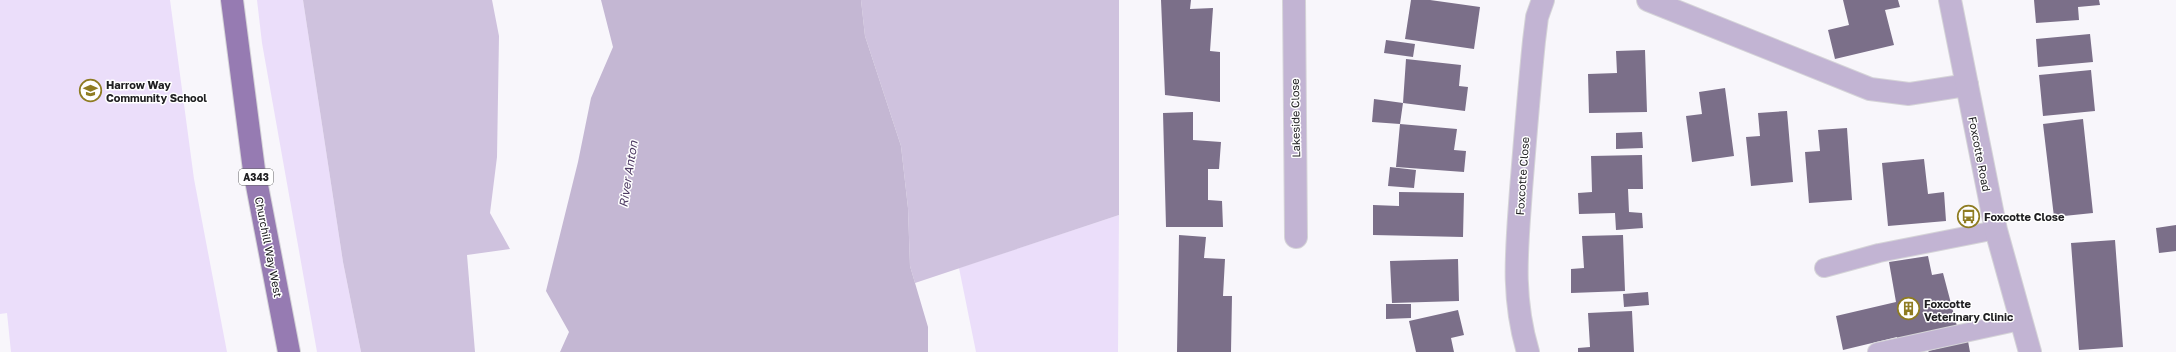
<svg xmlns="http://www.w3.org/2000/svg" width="2176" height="352" viewBox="0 0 2176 352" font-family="'Golos Text',sans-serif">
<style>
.green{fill:#ebdefa}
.forest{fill:#cfc2de}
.water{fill:#c4b7d3}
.building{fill:#7b6f89}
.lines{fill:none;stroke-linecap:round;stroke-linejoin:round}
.service-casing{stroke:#d5d4d8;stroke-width:20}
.minor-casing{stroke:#d5d4d8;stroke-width:24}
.tertiary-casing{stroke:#d5d4d8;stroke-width:24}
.primary-casing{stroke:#d5d4d8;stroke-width:24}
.service{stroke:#c2b4d3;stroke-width:18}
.minor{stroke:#c2b4d3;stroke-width:22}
.tertiary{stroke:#c2b4d3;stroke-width:22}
.primary{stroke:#967bb2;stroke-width:22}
.labels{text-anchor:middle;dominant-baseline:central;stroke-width:3;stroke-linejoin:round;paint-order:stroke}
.shield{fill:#fff;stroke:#636364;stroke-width:1}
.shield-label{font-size:10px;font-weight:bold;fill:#202022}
.poi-label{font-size:11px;font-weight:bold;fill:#202022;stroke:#fff;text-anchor:start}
.street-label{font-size:11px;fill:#202022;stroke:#fff}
.water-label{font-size:12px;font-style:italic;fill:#4f3b64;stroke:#fff}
</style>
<rect width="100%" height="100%" fill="#f8f6fb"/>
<path class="green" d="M0,0h170l24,179 33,173h-216l-4,-39 -7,1z
M257,0h46l40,262 18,90h-44l-55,-309z
M1119,215l-1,137h-142l-17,-84z"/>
<path class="forest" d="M303,0h189l7,36 -2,121 -7,56 20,36 -43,6 8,97h-114l-18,-90z
M861,0h258v215l-204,68 -5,-17 -2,-58 -7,-62 -36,-110z"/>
<path class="water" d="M601,0h260l4,36 36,110 7,62 2,58 18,61v25h-368l9,-20 -23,-41 32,-129 13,-64 22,-51z"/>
<path class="building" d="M1161,0h30l-1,9 23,-1 -3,43 10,1v50l-55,-7z
M1411,0h19l50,7 -6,42 -69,-10z
M1843,0h55l2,7 -15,3 9,35 -59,14 -7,-29 21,-5z
M2034,0h65l1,5 -22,2 1,13 -43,3z
M2090,34l3,28 -55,5 -2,-28z
M1386,40l29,4 -2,13 -29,-4z
M1645,50l2,62 -58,1 -1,-39 29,-1 -1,-22z
M1406,59l55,6 -2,21 9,1 -3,24 -62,-8z
M2091,70l4,41 -52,5 -4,-41z
M1725,88l9,68 -42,6 -6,-46 16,-2 -3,-22z
M1374,99l29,4 -3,21 -28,-2z
M1787,111l6,71 -42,4 -5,-49 14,-1 -2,-23z
M1193,112v28l28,2 -2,27h-11v31l14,1 1,26h-57l-3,-114z
M2083,119l10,94 -39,4 -11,-93z
M1400,124l57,5 -3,21 12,1 -2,21 -68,-5z
M1847,128l5,72 -43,3 -4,-51 15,-1 -2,-21z
M1642,132l1,16 -27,1v-16z
M1642,155l1,34h-15l1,23 13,1 1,15 -27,2 -1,-17 -36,1 -1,-21 14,-1 -1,-36z
M1924,159l4,35 16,-2 2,29 -58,5 -6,-63z
M1390,167l26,3 -2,18 -26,-2z
M1399,192l65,1 -1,44 -90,-2v-30l26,1z
M2176,225v26l-17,2 -3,-25z
M1179,235l27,2 -2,21 21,1 -2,37h9l-1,56h-54z
M1623,235l2,56 -54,2v-24l13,-1 -2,-32z
M2115,240l8,107 -44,3 -8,-107z
M1928,256l4,19 11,-2 15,57 -60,13 -1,-6 -54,13 -7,-34 60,-14 -7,-40z
M1458,259l1,42 -67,2 -2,-42z
M1648,292l1,13 -25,2 -1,-13z
M1386,304h25v14l-25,1z
M1458,310l6,25 -13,3 3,14h-38l-7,-31z
M1632,311l2,41h-56v-4l12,-1 -2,-34z
M1968,341l2,11h-41l-1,-1z"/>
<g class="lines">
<defs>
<path id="service" d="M1824,268l55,-15 117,-23
M1877,352l143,-31"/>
<path id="minor" d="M1294,0l2,237
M1648,0l222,89 39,5 58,-9
M1528,352c-17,-57 -11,-104 -7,-162 4,-50 8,-99 13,-149l3,-24 6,-17"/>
<path id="tertiary" d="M1950,0l46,230 34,122"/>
<path id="primary" d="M232,0l22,170 35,182"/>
</defs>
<use href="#service" class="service-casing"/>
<use href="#minor" class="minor-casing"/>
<use href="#tertiary" class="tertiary-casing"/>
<use href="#primary" class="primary-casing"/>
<use href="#service" class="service"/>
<use href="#minor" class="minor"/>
<use href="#tertiary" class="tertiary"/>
<use href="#primary" class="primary"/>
</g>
<defs>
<symbol id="school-ring" viewBox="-11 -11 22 22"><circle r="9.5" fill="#fff" stroke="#8f7c22" stroke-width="1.5"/><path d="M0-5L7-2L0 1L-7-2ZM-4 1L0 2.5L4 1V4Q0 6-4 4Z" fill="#8f7c22"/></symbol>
<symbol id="bus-ring" viewBox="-11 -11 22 22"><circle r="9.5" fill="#fff" stroke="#8f7c22" stroke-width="1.5"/><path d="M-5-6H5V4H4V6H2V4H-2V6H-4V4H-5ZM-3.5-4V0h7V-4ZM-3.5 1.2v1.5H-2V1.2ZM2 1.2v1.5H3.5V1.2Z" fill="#8f7c22"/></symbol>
<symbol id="building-ring" viewBox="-11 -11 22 22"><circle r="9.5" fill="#fff" stroke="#8f7c22" stroke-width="1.5"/><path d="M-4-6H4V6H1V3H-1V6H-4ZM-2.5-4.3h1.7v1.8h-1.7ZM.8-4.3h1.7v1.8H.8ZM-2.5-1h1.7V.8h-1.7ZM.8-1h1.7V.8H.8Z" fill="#8f7c22"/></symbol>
</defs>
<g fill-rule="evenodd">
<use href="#school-ring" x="78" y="78" width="25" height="25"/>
<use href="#bus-ring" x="1956" y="204" width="25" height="25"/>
<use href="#building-ring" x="1896" y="296" width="25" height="25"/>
</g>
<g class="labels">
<rect class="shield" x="239" y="169" width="34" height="16" rx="3"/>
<g class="shield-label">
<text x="256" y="177">A343</text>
</g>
<g class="poi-label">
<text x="106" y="84">Harrow Way<tspan x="106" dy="13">Community School</tspan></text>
<text x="1984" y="216">Foxcotte Close</text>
<text x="1924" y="303">Foxcotte<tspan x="1924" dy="13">Veterinary Clinic</tspan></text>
</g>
<g class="street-label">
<text transform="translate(1295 118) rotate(-91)">Lakeside Close</text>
<text transform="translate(1980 154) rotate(79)">Foxcotte Road</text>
<text transform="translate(1522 176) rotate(-86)">Foxcotte Close</text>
<text transform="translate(269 247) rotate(79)">Churchill Way West</text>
</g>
<g class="water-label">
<text transform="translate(628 174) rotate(-81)">River Anton</text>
</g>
</g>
</svg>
